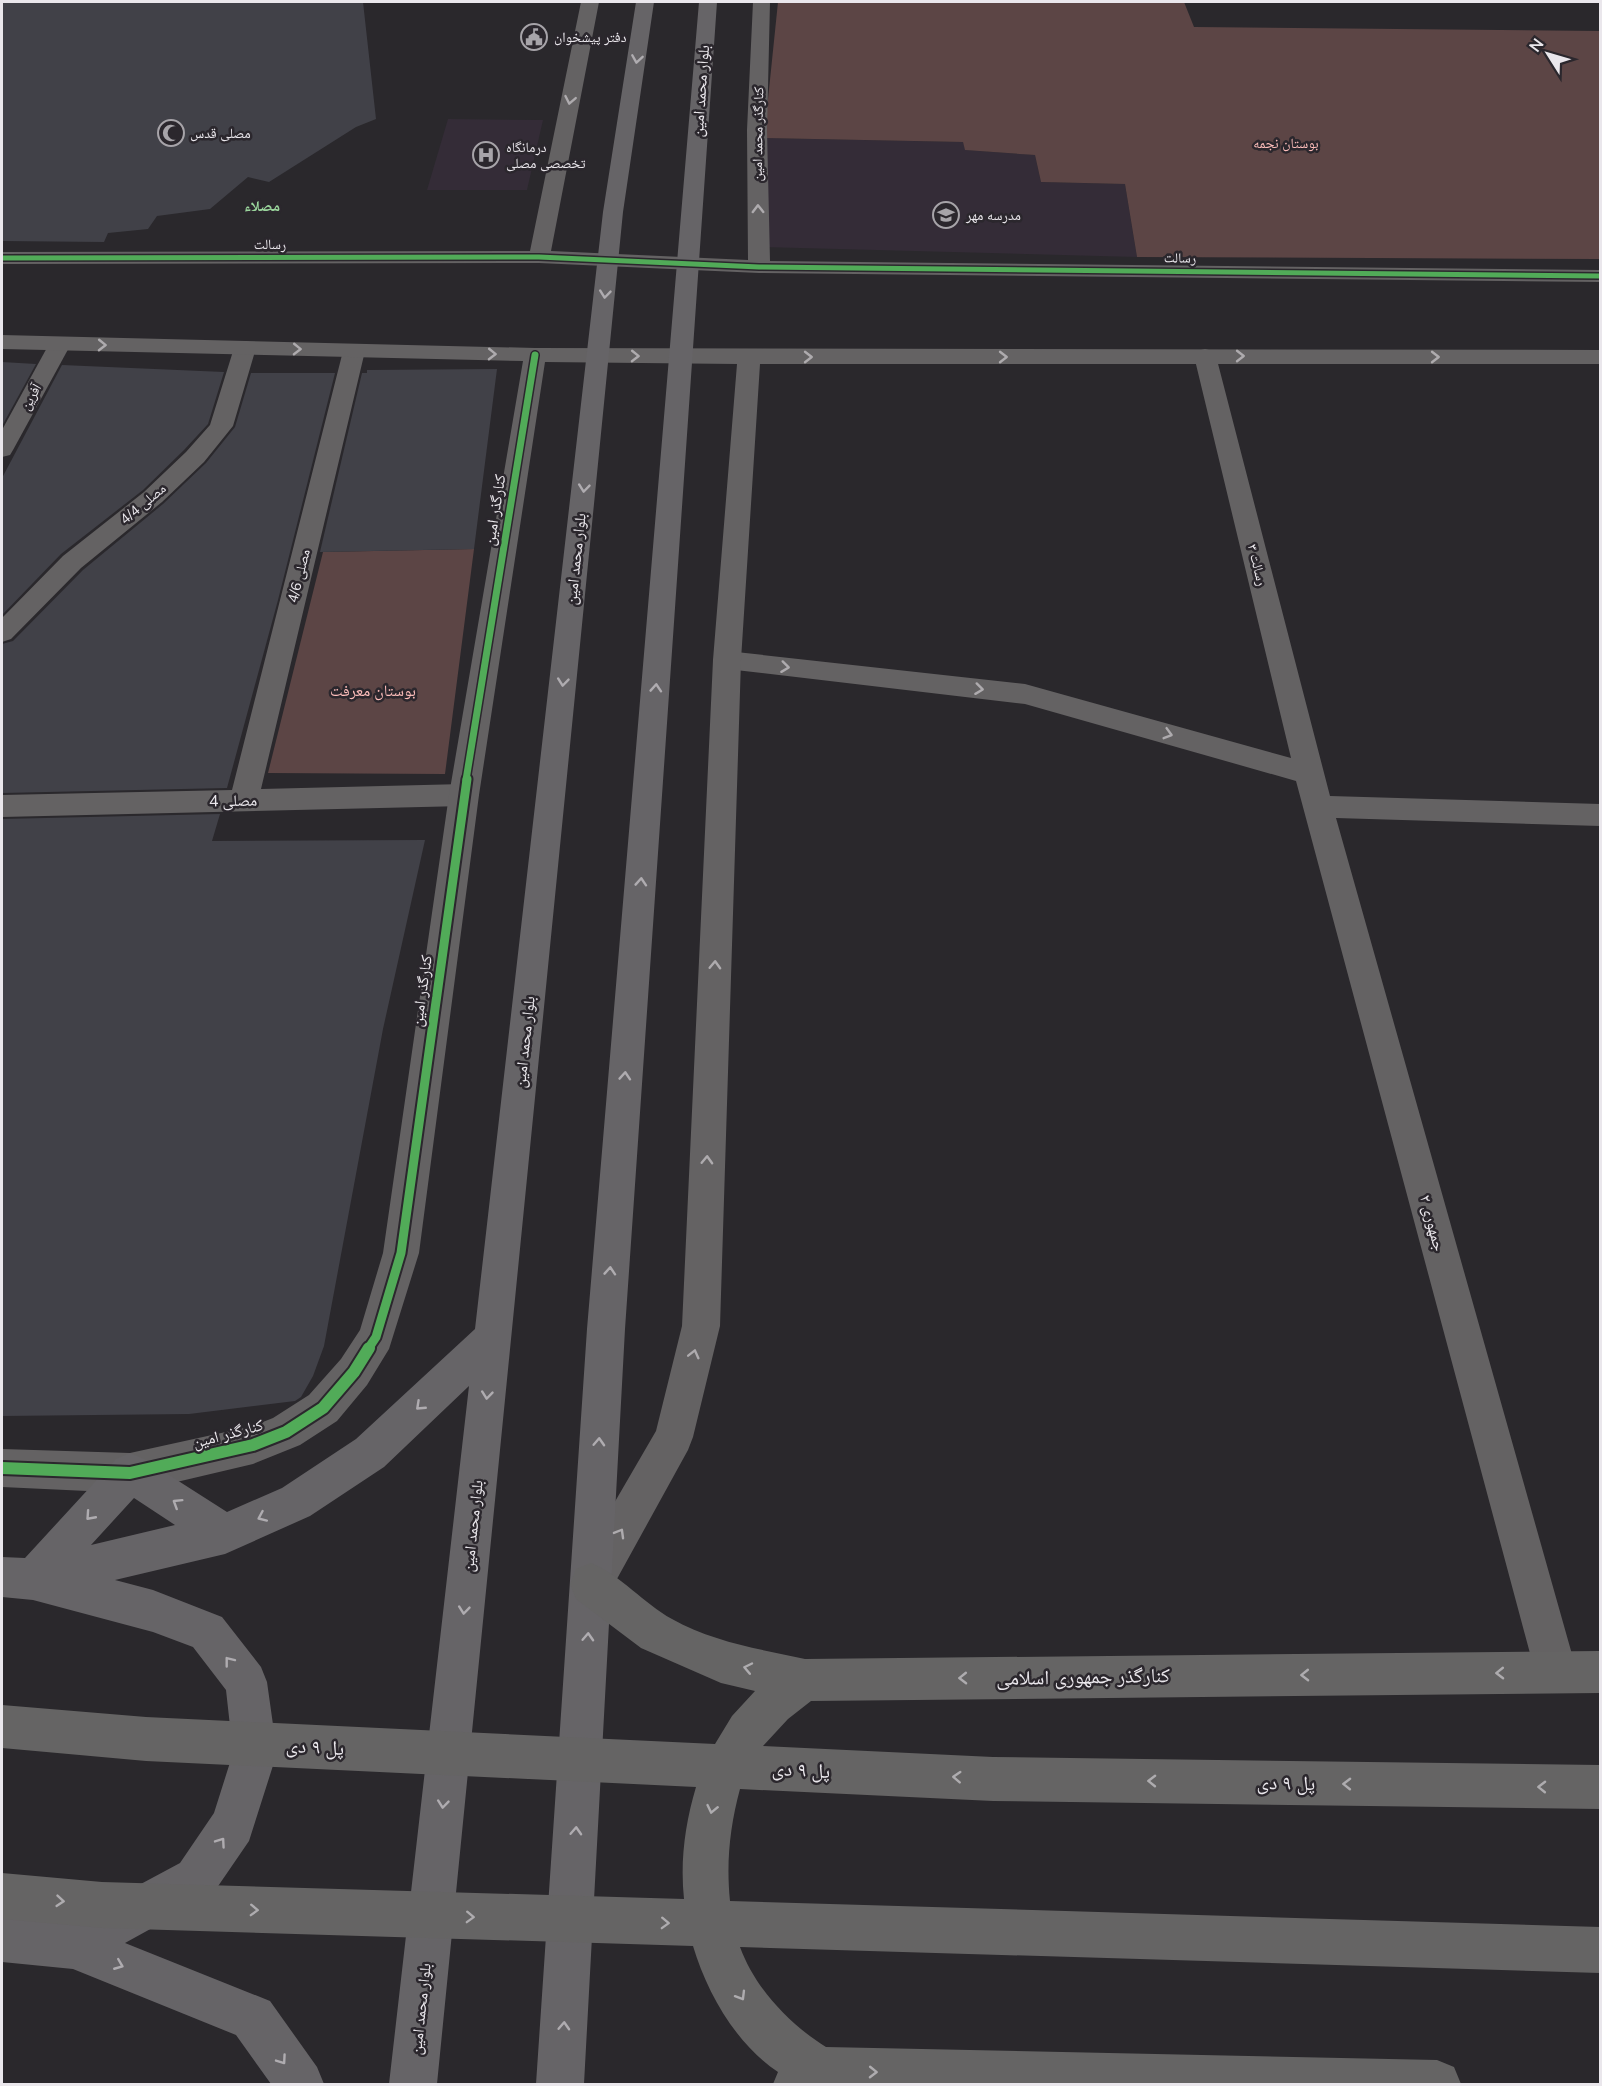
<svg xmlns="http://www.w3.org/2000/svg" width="1602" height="2086" viewBox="0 0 1602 2086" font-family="'Nunito Sans','Noto Naskh Arabic',sans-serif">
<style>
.built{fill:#342c37}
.green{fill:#5c4545}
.building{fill:#414148}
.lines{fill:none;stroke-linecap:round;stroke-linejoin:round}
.service{fill:#646263;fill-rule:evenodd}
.minor{fill:#646263;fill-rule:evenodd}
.tertiary{fill:#646263;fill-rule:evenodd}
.secondary{fill:#666467;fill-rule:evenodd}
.primary{fill:#656464;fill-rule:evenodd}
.cycleway-far3-casing{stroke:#2b272d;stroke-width:8}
.cycleway-far2-casing{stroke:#2b272d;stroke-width:10}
.cycleway-far1-casing{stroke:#2b272d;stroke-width:13}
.cycleway-casing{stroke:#2b272d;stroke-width:16}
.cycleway-far3{stroke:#51ab58;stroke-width:5}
.cycleway-far2{stroke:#51ab58;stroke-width:7}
.cycleway-far1{stroke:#51ab58;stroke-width:9}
.cycleway{stroke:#51ab58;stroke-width:12}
.oneway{stroke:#afacb0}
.oneway2{stroke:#aeabae}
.oneway3{stroke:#aeacaf}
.labels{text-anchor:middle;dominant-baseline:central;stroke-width:5;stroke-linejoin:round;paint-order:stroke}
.far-poi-label{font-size:14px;fill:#eae7ec;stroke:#2b272d;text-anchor:start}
.far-street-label{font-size:14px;fill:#eae7ec;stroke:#2b272d}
.far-park-label{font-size:14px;fill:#febebb;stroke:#2b272d}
.far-neighbourhood-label{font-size:15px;font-weight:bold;fill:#9ad59c;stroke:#2b272d}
.street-label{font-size:16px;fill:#eae7ec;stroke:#2b272d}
.park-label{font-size:16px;fill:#febebb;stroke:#2b272d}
.near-street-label{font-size:20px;fill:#eae7ec;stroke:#2b272d}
</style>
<rect width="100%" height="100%" fill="#2a282c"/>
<path class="built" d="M448,119l95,1 -16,70h-100z
M764,138l199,4 3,8 69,5 6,27 84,2 12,73 -377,-10z"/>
<path class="green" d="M778,2h406l10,25 406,4v228l-463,-2 -12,-73 -84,-2 -6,-27 -70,-5 -2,-8 -199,-4z
M474,549l-29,225 -177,-1 55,-221z"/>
<path class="building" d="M2,2h361l13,117 -20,8 -87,55 -21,-5 -38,32 -53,7 -9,13 -40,4 -4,9 -102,-1z
M2,362l34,2 -34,62z
M62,365l162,7 -16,52 -24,26 -41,40 -82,64 -59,61v-137z
M497,369l-23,180 -154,3 42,-179h5v-3z
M251,373h84l-57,227 -51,188 -225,5v-149l11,-3 70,-71 80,-66 43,-41 29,-36z
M220,814l-8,27 213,-1 -42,189 -59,317 -11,30 -12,21 -6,4 -106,13 -187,2v-597z"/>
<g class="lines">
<path class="service" d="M60,338l8,1 3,5 -58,106 -3,5 -8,2v-27l47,-86 3,-5z"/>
<path class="minor" d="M245,341l8,2 3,5 -23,78 -29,36 -42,40 -81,66 -70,71 -9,3v-24l61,-62 81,-64 42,-40 24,-27 24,-77 3,-5z
M354,344l8,2 3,5 -104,438 203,-5 10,3 5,8 -5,8 -10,3 -462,11v-22l230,-5 111,-439 3,-5z
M1205,349l8,2 3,5 114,440 270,8v22l-264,-8 241,854 -6,15 -15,6 -15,-6 -6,-15 -239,-891 -271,-77 -298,-35 -10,-2 -4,-7 4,-7 10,-2 298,33 266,74 -97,-402 3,-5z"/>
<path class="tertiary" d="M581,2h18l-48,249 197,9 -1,-130 6,-128h17l-3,128 3,131 830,9v12l-841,-9 -220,-10 -537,1v-12l528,-1z
M2,335l533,13 1065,2v14h-840l-19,296 -21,666 -27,111 -5,13 -81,147 -15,6 -15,-6 -6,-15 6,-15 79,-136 26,-105 31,-666 24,-296 -192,-2 -66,433 -60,458 -30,96 -22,36 -30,36 -37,24 -47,19 -123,29 -128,-6v-38l128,4 123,-27 20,-8 36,-23 32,-36 19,-29 23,-77 66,-458 74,-434 -521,-12z"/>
<path class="secondary" d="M636,2h18l-31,210 -186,1872h-48l80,-698 -85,81 -74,49 -85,38 -110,26 38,10 69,27 39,50 6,15 10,71 -28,88 -37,54 -87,48 145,58 47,66 7,17h-53l-35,-49 -163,-66 -71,-7v-46l68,6 110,-59 34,-50 19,-60 -7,-63 -33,-43 -40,-15 -120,-32 -31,-3v-40l23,1 91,-99 14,-6 14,6 83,53 55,-24 74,-49 119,-110 128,-1117zM134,1498l41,27 -84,20z
M699,2h18l-92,1327 -41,755h-48l51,-755z"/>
<path class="primary" d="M591,1563c31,13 52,40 81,56 41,23 87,30 133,40l795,-8v42l-789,8 -23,18 -25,27 230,11 607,8v44l-607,-8 -253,-12c-10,37 -14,73 -10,112l870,26v46l-860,-26c15,41 49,77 86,100l611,13 17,7 7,17h-688l5,-12c-42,-28 -71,-79 -85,-126l-591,-18 -100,-9v-46l100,9 582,17c-4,-38 1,-75 12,-112l-550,-26 -144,-13v-43l144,12 569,27 17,-28 23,-25 -34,-8 -80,-35 -65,-49 -6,-15 6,-15z"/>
<defs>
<path id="cycleway-far3" d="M2,258l537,-1 220,10 841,9"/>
<path id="cycleway-far2" d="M466,780l69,-425"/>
<path id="cycleway-far1" d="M368,1349l8,-12 25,-84 66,-474"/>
<path id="cycleway" d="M2,1468l128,5 123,-28 33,-13 37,-24 31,-36 15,-24"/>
</defs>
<use href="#cycleway-far3" class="cycleway-far3-casing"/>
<use href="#cycleway-far2" class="cycleway-far2-casing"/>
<use href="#cycleway-far1" class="cycleway-far1-casing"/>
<use href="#cycleway" class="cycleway-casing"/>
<use href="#cycleway-far3" class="cycleway-far3"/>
<use href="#cycleway-far2" class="cycleway-far2"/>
<use href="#cycleway-far1" class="cycleway-far1"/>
<use href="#cycleway" class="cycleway"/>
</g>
<defs><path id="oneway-chevron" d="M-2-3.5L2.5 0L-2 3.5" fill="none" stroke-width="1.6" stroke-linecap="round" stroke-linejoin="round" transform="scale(1.5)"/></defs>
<g class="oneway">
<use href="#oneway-chevron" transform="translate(637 59) rotate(99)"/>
<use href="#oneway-chevron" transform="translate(605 294) rotate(96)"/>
<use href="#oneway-chevron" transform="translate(584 488) rotate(96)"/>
<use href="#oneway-chevron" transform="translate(563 682) rotate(96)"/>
<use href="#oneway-chevron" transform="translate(656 688) rotate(-86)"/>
<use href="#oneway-chevron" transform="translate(641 882) rotate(-86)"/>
<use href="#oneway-chevron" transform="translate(625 1076) rotate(-86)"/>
<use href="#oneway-chevron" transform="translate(610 1271) rotate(-86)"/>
<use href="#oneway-chevron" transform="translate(487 1395) rotate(96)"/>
<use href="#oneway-chevron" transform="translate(420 1406) rotate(137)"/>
<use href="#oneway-chevron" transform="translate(599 1442) rotate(-87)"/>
<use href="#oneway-chevron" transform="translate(177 1503) rotate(-148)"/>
<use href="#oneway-chevron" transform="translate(90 1516) rotate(132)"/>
<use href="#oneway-chevron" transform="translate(262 1517) rotate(156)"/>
<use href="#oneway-chevron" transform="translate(464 1610) rotate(96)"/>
<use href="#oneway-chevron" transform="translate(588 1637) rotate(-87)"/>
<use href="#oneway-chevron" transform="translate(229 1661) rotate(-128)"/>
<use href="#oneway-chevron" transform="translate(443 1804) rotate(96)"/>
<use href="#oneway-chevron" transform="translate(576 1831) rotate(-87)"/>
<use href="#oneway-chevron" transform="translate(221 1842) rotate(-55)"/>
<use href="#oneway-chevron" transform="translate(119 1965) rotate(22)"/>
<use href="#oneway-chevron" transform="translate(564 2026) rotate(-87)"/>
<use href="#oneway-chevron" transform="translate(282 2060) rotate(55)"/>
</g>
<g class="oneway2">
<use href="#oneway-chevron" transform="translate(570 100) rotate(101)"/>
<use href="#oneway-chevron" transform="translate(758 209) rotate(-91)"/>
<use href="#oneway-chevron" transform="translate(102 345) rotate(1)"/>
<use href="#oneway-chevron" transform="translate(297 349) rotate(1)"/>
<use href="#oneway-chevron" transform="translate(492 354) rotate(1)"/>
<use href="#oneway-chevron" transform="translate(635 356) rotate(1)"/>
<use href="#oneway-chevron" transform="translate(1240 356)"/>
<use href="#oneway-chevron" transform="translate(808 357)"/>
<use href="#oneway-chevron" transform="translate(1003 357)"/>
<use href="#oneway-chevron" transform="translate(1435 357)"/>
<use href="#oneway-chevron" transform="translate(785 667) rotate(7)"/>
<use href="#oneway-chevron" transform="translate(979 689) rotate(7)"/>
<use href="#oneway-chevron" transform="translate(1168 734) rotate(16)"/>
<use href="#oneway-chevron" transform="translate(715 965) rotate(-88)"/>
<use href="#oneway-chevron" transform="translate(707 1160) rotate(-88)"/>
<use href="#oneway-chevron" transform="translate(694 1354) rotate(-76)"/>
<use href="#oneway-chevron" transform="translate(620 1533) rotate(-60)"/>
</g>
<g class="oneway3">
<use href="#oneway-chevron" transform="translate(748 1668) rotate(-168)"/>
<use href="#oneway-chevron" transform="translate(1500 1673) rotate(179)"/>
<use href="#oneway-chevron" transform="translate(1305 1675) rotate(179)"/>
<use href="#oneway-chevron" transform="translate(963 1678) rotate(179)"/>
<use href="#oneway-chevron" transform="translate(957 1777) rotate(-177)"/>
<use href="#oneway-chevron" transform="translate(1152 1781) rotate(-179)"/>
<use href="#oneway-chevron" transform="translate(1347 1784) rotate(-179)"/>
<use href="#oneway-chevron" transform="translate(1542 1787) rotate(-179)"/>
<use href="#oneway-chevron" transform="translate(712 1809) rotate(102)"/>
<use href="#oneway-chevron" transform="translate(60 1901) rotate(5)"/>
<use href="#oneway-chevron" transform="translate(254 1910) rotate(2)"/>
<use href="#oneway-chevron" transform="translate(470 1917) rotate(2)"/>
<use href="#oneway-chevron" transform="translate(665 1923) rotate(2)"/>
<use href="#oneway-chevron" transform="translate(741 1996) rotate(59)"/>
<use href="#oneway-chevron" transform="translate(873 2072) rotate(1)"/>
</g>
<defs>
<symbol id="civic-ring" viewBox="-11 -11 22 22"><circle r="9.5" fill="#2b272d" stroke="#a7a4a9" stroke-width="1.5"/><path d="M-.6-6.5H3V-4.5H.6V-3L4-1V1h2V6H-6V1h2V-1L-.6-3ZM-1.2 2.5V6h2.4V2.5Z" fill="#a7a4a9"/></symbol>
<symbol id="mosque-ring" viewBox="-11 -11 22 22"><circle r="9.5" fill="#2b272d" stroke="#a7a4a9" stroke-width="1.5"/><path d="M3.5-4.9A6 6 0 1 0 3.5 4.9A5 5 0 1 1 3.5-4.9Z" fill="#a7a4a9"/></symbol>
<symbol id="hospital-ring" viewBox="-11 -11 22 22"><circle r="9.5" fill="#2b272d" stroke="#a7a4a9" stroke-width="1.5"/><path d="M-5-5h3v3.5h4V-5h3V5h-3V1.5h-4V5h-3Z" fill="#a7a4a9"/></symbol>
<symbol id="school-ring" viewBox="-11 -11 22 22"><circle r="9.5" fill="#2b272d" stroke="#a7a4a9" stroke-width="1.5"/><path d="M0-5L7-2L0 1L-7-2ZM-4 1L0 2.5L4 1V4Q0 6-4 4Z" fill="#a7a4a9"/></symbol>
</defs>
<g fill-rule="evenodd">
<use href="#civic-ring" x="519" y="22" width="30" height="30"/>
<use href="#mosque-ring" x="156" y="118" width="30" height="30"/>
<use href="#hospital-ring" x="471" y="140" width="30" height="30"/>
<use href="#school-ring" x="931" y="200" width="30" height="30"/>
</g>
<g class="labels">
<g class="far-poi-label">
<text x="554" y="37">دفتر پیشخوان</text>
<text x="190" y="133">مصلی قدس</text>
<text x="506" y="147">درمانگاه<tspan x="506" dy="16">تخصصی مصلی</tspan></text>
<text x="966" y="215">مدرسه مهر</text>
</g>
<g class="far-street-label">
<text transform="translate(758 134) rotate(-89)">کنارگذر محمد امین</text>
<text x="270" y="244">رسالت</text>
<text transform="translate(1180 258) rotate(1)">رسالت</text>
<text transform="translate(31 397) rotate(-61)">آفرین</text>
<text transform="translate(143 504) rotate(-40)">مصلی 4/4</text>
<text transform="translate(1257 565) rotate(76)">رسالت ۳</text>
<text transform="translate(299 576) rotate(-76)">مصلی 4/6</text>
</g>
<g class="far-park-label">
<text x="1286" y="143">بوستان نجمه</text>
</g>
<g class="far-neighbourhood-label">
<text x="262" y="206">مصلاء</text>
</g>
<g class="street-label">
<text transform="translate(701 91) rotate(-86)">بلوار محمد امین</text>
<text transform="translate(495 510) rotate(-81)">کنارگذر امین</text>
<text transform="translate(576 559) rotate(-84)">بلوار محمد امین</text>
<text transform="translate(233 801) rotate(-1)">مصلی 4</text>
<text transform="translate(422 991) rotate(-82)">کنارگذر امین</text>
<text transform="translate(525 1042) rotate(-84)">بلوار محمد امین</text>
<text transform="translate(1432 1223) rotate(75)">جمهوری ۲</text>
<text transform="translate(228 1434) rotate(-15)">کنارگذر امین</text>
<text transform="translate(473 1526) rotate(-84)">بلوار محمد امین</text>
<text transform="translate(421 2009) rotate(-84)">بلوار محمد امین</text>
</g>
<g class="park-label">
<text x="373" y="691">بوستان معرفت</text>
</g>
<g class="near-street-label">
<text transform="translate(1083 1677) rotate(-1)">کنارگذر جمهوری اسلامی</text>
<text transform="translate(315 1747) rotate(3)">پل ۹ دی</text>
<text transform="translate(801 1770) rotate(3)">پل ۹ دی</text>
<text transform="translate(1286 1783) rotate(1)">پل ۹ دی</text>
</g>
</g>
<rect width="1602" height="2086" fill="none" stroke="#eae7ec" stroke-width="6"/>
<g transform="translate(1548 54) rotate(307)" stroke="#2b272d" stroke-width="4.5" paint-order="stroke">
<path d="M0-4.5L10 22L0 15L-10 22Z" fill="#eae7ec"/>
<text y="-9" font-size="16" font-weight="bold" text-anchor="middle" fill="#eae7ec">N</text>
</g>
</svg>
